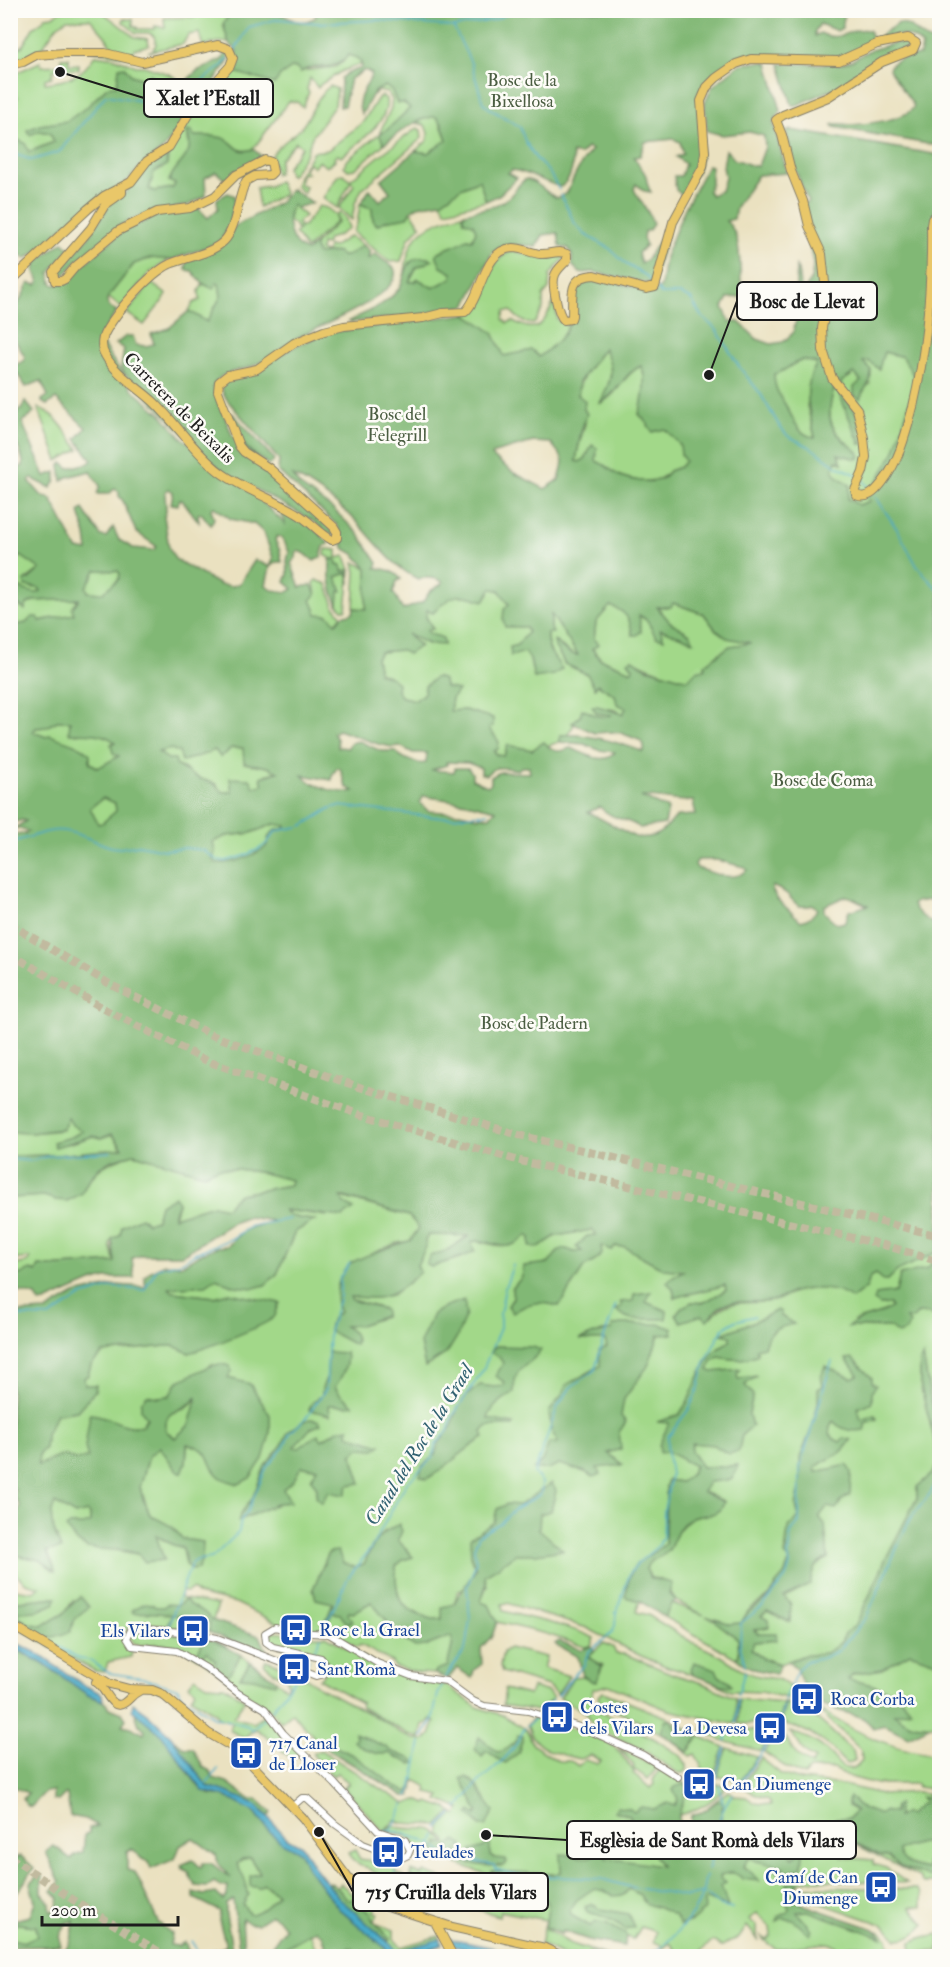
<svg xmlns="http://www.w3.org/2000/svg" width="950" height="1967" viewBox="0 0 950 1967" font-family="'IM FELL Double Pica',serif">
<style>
.green{fill:#a2d889;stroke:#5f7a52;stroke-width:1.5}
.forest{fill:#81b875;stroke:#4e6a48;stroke-width:1.5;fill-rule:evenodd}
.water{fill:#47a9c7;stroke:#326272;stroke-width:1.5}
.lines{fill:none;stroke-linecap:round;stroke-linejoin:round}
.stream{stroke:#47a9c7;stroke-width:1.5}
.major-tunnel{stroke:#c1ba9f;stroke-width:8;stroke-dasharray:8 4;stroke-linecap:butt}
.highway-tunnel{stroke:#c1ba9f;stroke-width:8;stroke-dasharray:8 4;stroke-linecap:butt}
.minor-casing{stroke:#837e6e;stroke-width:8}
.major-casing{stroke:#837e6e;stroke-width:10}
.highway-casing{stroke:#837e6e;stroke-width:10}
.minor{stroke:#fff;stroke-width:6}
.major{stroke:#e9c769;stroke-width:8}
.highway{stroke:#e9c769;stroke-width:8}
.labels{text-anchor:middle;dominant-baseline:central;stroke-width:5;stroke-linejoin:round;paint-order:stroke}
.park-label{font-size:18px;fill:#4b5e42;stroke:#fdfcf7}
.street-label{font-size:18px;fill:#1c1c1c;stroke:#fdfcf7}
.transit-label{font-size:18px;fill:#164399;stroke:#fdfcf7;text-anchor:start}
.water-label{font-size:20px;font-style:italic;fill:#326272;stroke:#fdfcf7}
.leader{fill:none;stroke:#1c1c1c;stroke-width:2}
.callout-dot{fill:#1c1c1c;stroke:#fdfcf7;stroke-width:2}
.callout{fill:#fdfcf7;stroke:#1c1c1c;stroke-width:2}
.callout-label{font-size:20px;text-anchor:middle;font-weight:bold;fill:#1c1c1c}
</style>
<rect width="100%" height="100%" fill="#fdfcf7"/>
<filter id="ink" filterUnits="userSpaceOnUse"><feTurbulence type="fractalNoise" baseFrequency=".0167" numOctaves="2"/><feDisplacementMap in="SourceGraphic" scale="12" xChannelSelector="R" yChannelSelector="G"/><feConvolveMatrix kernelMatrix="1 2 1 2 8 2 1 2 1" color-interpolation-filters="sRGB"/></filter>
<filter id="wash" filterUnits="userSpaceOnUse"><feTurbulence type="fractalNoise" baseFrequency=".008" numOctaves="4" result="noise"/><feDisplacementMap in="SourceGraphic" scale="24" xChannelSelector="R" yChannelSelector="G"/><feGaussianBlur stdDeviation="1.35" result="paint"/><feColorMatrix in="noise" values="0 0 0 0 0 0 0 0 0 0 0 0 0 0 0 0 0 1.4 0 .05"/><feComposite in="paint" operator="in"/></filter>
<g filter="url(#wash)">
<rect width="100%" height="100%" fill="#eae1c0"/>
<path class="green" d="M62,10l39,1 34,26 13,2 1,6 -15,4 -2,6 3,3 -46,-9h24l-8,-13 -15,-17h-23l-10,7 -17,25 -29,11 -1,-14 12,-1 11,-19 11,-8 1,-3 8,-1z
M164,11h68l-9,13 6,19 -10,-1 -16,4 -4,-13 -11,2 -5,9 -35,8 5,-2 3,-6 -2,-8 -5,-3h-13l-13,-11v-3h10v7l4,1v2h18v-3l10,2 -1,-10 31,-1v-3h-31z
M95,55l20,3 21,8h8l25,8 10,6 7,1 -5,5 -14,2 -16,-13 1,7 -21,-7 -14,10 -10,2 -19,19 -21,16 -27,3 -1,6 11,2 4,9 -26,10 -12,-13 -5,1 -1,-37 8,-6 -7,-4v-18l29,-13 1,4 20,-1v-7h8v7l10,-1v5l-26,1v4l-2,1 1,2 -7,2v4c22,-2 38,-7 50,-28z
M348,55c8,2 14,4 14,13l-1,-4 -19,7 -21,13 -3,4 -8,-10 -3,11 2,3 -6,15 -6,-5 -8,-1 -36,48 -7,2 -8,-2 -8,-7 -36,-6 -7,-4 3,18c-6,11 -17,20 -21,31l6,3 -2,4 -19,3 -5,-1 5,-18 13,-7 1,-9 -2,-2 26,-41 42,-45 1,4 39,12 6,-8 13,-9 8,4 34,-4 8,-5z
M330,86l7,3 -2,16 -23,32 -6,17 -14,21h-3l-2,-8 15,-20 -6,-5 -16,17 -2,15h-3l-3,-19c8,-12 19,-17 28,-26 12,-13 15,-32 30,-43z
M385,86l7,5 5,12h7l6,5 -23,22 -7,4 4,10 -29,25 -7,1 -4,-4 2,-5 33,-27 12,-26 1,-9 -4,-6 -9,-2 -6,4 5,-7z
M382,96l4,3c5,23 -31,46 -45,58l-3,-2 -4,3 1,2 -9,7 -7,-6 -5,6 -5,-4 -6,7 4,3 -6,1 -2,10 7,2 -2,7 -9,-7 3,-9 15,-25 15,-2 35,-28 15,-24z
M429,117h7l4,5 7,18 -19,13 -13,-2 12,-10 1,-8 -3,-8 -9,-2z
M417,128l4,2 1,8 -60,51 -7,14 -3,17 -13,-12 15,-23 -3,-4 -14,27 -14,-10 15,-23 6,-1 6,6 28,-23z
M479,180l7,21 -40,10 -5,-9 19,-14z
M279,181l5,12 -1,2 -24,12 -3,-19 13,-2z
M360,204l12,4 1,12 4,5c12,-7 23,-6 34,-14l10,15 -12,12 -8,23 -11,1 -37,-30 4,-8z
M292,205l13,11 -7,6 1,4h5l15,-20 8,2 9,7v7l-30,27 -11,-16 6,-5 -5,1 -1,-4 -6,-4v-10z
M340,213l5,4 4,11 -10,7 -11,4 -2,6 -5,-1 -1,7 7,1 1,-6 5,1 17,-11 13,9 -16,11h-7l-2,-4 -20,2 -3,-5 1,-6 22,-21 -1,-7z
M465,213l-2,3 10,8 3,7 -4,9 -5,-1 -16,10 -10,2 11,22v5l-19,10 -15,-9 -3,3h-6l7,-14 11,-5 -17,-1 -7,19c3,-11 3,-23 7,-33 7,-22 36,-29 55,-35z
M513,251c19,5 30,9 49,4l3,2 -15,18 -1,14 -6,7v12l-8,15c-9,3 -19,-6 -24,-12h-6l-2,8 4,4 6,-2c27,15 30,2 42,-21l2,19 7,6h5l-10,17 -20,16 -7,-8 -28,6 -11,-23 -27,-19c22,-14 18,-55 47,-63z
M154,258l15,2 -21,14 -27,34 -13,-11 27,-34z
M151,283l16,12 -23,30 -17,-12z
M216,283h3l2,13 -14,26 -18,-11 4,-8 7,-3 -1,-9 4,-7 10,4z
M604,348c11,23 7,32 -3,55 17,-8 23,-29 40,-37 6,9 2,37 -2,48l8,9 5,9 13,-3 16,16v10l5,6 -6,6 -11,4c-10,14 -34,11 -49,5 -8,-4 -13,-11 -25,-15l2,-6 -10,-2 -2,6 -6,3 -3,-1c1,-12 6,-25 9,-37 2,-10 -3,-18 -6,-27 -4,-15 17,-37 25,-49z
M884,352l19,5 13,23c-10,32 -19,95 -51,111l5,10 -11,4 -11,-6 2,-14 -12,-8 -5,-7 3,-10 5,3 -4,-9 20,5 1,-7c-25,-21 -35,-29 -24,-63l4,1 22,54h2l-20,-50 -1,-12 10,-6 2,-4 8,9 2,8 7,-5 -7,-21 5,-3 10,8z
M803,360l14,3 -10,43 8,31h-6l-14,-11 -9,-20 -8,-11 -4,-11v-10c13,-3 15,-10 29,-14z
M38,408c19,5 29,27 41,41l-21,12z
M326,549l11,1v8l8,-2 5,14 -4,40h-3l-5,-5 1,-14h2l-5,-14 14,-5v-2l-8,1 -5,-5 -1,-7h-4l-7,-4z
M21,556l19,13 -15,11 7,8h7l2,3 -4,2c-12,-1 -16,-6 -26,-8l-1,-25z
M354,562l13,6 -1,41 -12,-1 2,-36z
M96,570l22,1 2,3 -1,5 -17,14 -14,-1 -2,-5z
M316,580l11,4 7,22 8,10 -6,7 -19,-9 -6,-14 5,-5 -2,-12z
M491,589l9,1 9,15 8,22h8l3,6 -17,22 13,-4 6,8 4,19 7,-2 17,-13c-8,-8 -12,-21 -11,-32l4,-3v-16l27,44h-3l-20,-15 9,23 23,10 8,13 2,-3 18,11 11,13 -3,6 -7,-4 -23,-4 4,7 15,2 -4,2 -28,-1 -8,7 2,2 -7,10h-6l-2,7 -12,4 -3,-4 -12,8 -24,-5 -4,11 -7,-1 -32,-45 -15,1 2,-13 6,-8 -34,3 -8,7 -15,-3 -4,-7v-7l-7,-6 -11,-5 -3,-14 4,-6 21,-2 19,-5 -14,-11h5l16,10 10,-9 -9,-2 -1,-3 6,-1 -7,-12 1,-7 6,3c19,-21 26,-21 51,-13z
M79,599l-5,6 1,9 -64,12v-22l6,-1 4,5 12,-7z
M673,603l31,11 12,16 39,14 -25,2 -24,17v6l-11,3 -8,8c-18,-5 -39,-12 -55,-21l1,9 -1,3 -31,-12 -9,-11 7,-4 -5,-5 2,-17 13,-16 13,4 19,21 -3,-16 21,13 31,6 -20,-12 -13,-15z
M57,721h14l5,13c11,-2 31,-1 39,8 3,3 3,10 5,14l-21,12 -9,-5 -6,-14 -35,-14 -3,2 -13,-5 3,-4 10,-1z
M231,748h13l4,16 20,3 11,5 -12,2 -6,3 2,8 -9,2 -24,-9 2,14h-9l-7,-8 -26,-9 -5,-6 -8,-3 -19,-14 13,-3 8,3 36,-2 5,6 5,-2z
M103,798l12,5 1,8 -14,13h-4l-8,-16z
M274,824l12,1 -1,4 -16,7 -2,11c-15,10 -33,17 -52,16l-2,-3v-18l13,-6 25,-3z
M67,1117l16,14 -11,6 -18,5 14,2 26,-8 7,2 11,-4 11,15 -66,6 -46,1 -1,-24 21,1 31,-3z
M134,1154l70,20 14,-6 20,1 26,4 27,7v5l-51,9 -6,4 -8,10 -13,-3 -39,12 4,-14 -22,17 -44,19 -2,6 5,17 -66,5 -10,-1 -3,7 -25,5v-12l17,-4 2,-4 -19,2v-62l33,-2 12,4 25,-6c14,-26 25,-32 53,-40z
M341,1197l68,19 10,12 -9,13 -13,2 -47,20 -10,49 -10,19 25,14 -12,-19 17,-1 24,-8 -7,-10 -25,-7 -2,-3 25,1 17,-3 21,-16 7,-23 5,-9v-6l3,-6h41l-23,16 -16,5 1,11 34,-11 9,-5 -3,-9 4,-1 25,5 26,-12 13,13 17,-11 36,-6 4,5 -13,16 -9,2 -52,24 -10,12 1,9 -5,8 12,3c12,-9 24,-7 39,-3l25,-39 11,-6 6,-15 24,1 39,22h15l5,2 -11,18 2,9c17,-6 34,-7 50,-14l1,6c-11,9 -20,14 -34,12l10,12 10,3c18,-23 41,-10 65,-17 6,-2 11,-6 17,-8 18,-5 43,-5 58,7l15,-12 3,-10 6,-3 12,6 8,-9 43,-20v4l-11,13 -28,8 -4,16 -12,3 -4,10 10,-1 1,4 -7,4 -30,9 2,6c10,0 21,1 30,0 20,-3 29,-23 51,-9v5l3,1 -1,92 -2,-1 -6,-14 -8,-44 -3,4v23l14,54 4,25 -6,11 -15,13v11l-33,64 -4,11 -25,53 -9,6 -5,10 -7,6 -8,5 -24,3 -22,8 -17,-6 -13,-9 4,-7 22,-2 -19,-7 -3,-4 7,-13 6,-5 22,11 -6,-25 27,-13c1,-14 5,-20 18,-26l-2,-9 -30,23 -20,12c-4,15 -16,16 -27,26 -3,4 -5,8 -8,13l-12,1 -23,-8 9,5 23,18 1,16 -3,3 -72,-41 8,-14 32,12 -28,-14 -16,-22 -9,-1 -5,-9 2,-7 21,-12 4,-14 17,-18 22,-4 12,-13 -21,-9 5,-10 29,-17 -13,2h-22l-11,-15 1,-10 20,2 27,7 -52,-17 -5,26 13,5 -6,11 -8,6 -13,-2 -2,6 -1,58 -27,20 2,37 -4,11 12,3 42,26 31,15 23,15 10,4 26,5 17,12 2,7 -3,1 -35,-8 -30,-1 -27,-13 -36,-11 -27,-11 -54,-28 -80,-25 -5,1 1,7c31,9 62,13 91,27l-3,8 -6,1 -38,-13 -50,-12 -8,-17 -9,-3 7,-16 -2,-11 -27,16 -4,13 -11,15c-8,1 -12,0 -19,-3 -28,-10 -28,-24 -28,-50l7,-6 4,-11 -22,-18 -12,13 -9,20 -9,3 -13,-4 -4,-11h-9l-16,37 20,14 -10,26h-23l-19,-4 -45,-22 -39,-9 -5,-5 -5,3 -6,-1 -1,7 38,7 -9,27 -39,-5 2,-13 -5,12c-16,-1 -49,-10 -42,18l10,7h-3l-1,6 -23,5 -3,10 -10,-1 -54,-30 32,-15 2,-8 -2,-17 -10,13 -21,12 -15,-3 -13,-11 23,-1 17,-7 2,-7 -45,5v-11l3,-2 19,3 7,-5 -14,-4 -11,-9h-4l-1,-22 6,3 24,5 14,10c0,-8 -5,-12 -7,-20l11,-12c-8,-13 -9,-21 -3,-35l20,12 12,-3 3,3v8l-7,3 -13,-1 40,24 54,10 -9,-24 16,9 12,4 3,17c-4,-38 -6,-31 -36,-50l-10,-28 9,-31 11,-9 6,8 20,7 3,-36 -13,12 -10,-7c-3,-25 13,-15 26,-28 7,-6 15,-29 20,-39l-18,12 -16,5 -8,15 -12,1 -16,28 -12,2 -14,-5 -27,36 -14,2 -11,-5 -27,10 2,-11 6,-6 1,-14 11,-20 20,-3 8,-10 -1,-23 4,-3 3,-10 12,-12 63,-7h8l15,7 81,-33 9,-17 -50,-9 -15,3 -41,-5 -5,-4 37,-3 11,-7 18,8 43,-12 18,-42 18,-12c-11,-1 -22,-2 -30,-10l44,6 17,-13z
M371,1602l16,19 -3,5 42,20 26,-10 1,5 -5,26 -12,3 -1,4 -16,-1 -24,-6 -3,-5 -31,-17 -4,2 -31,-17 6,-17 6,-7 15,7z
M133,1631l62,4 23,7 35,21 33,25 3,-4 -2,-2 1,-4 -13,-5 -11,-9 2,-4 31,11 22,16 64,34 21,14 10,4 11,1 5,-5 5,-14 -4,-2 -5,5h-3l-3,14 -12,-4 -47,-27 1,-4 -43,-24 9,-10v-4l-6,-10 -46,-10 -7,-4 -1,-7 6,-3 23,5h29l55,31 37,13 28,5 31,22 25,8 22,13 5,6 4,11 25,16c10,1 10,-3 20,5l7,-6 13,4 3,-3 -10,-6 -11,4c-14,-4 -36,-6 -46,-20 -3,-4 -4,-9 -7,-14l9,-10 1,4 5,-1 64,23 10,7 17,22 1,-4 -15,-18 37,19 1,1 -9,11 -13,-9 -2,3 17,15 4,-4 -1,-4 7,-11 28,16 36,-1v5c-13,14 -26,21 -45,26v14l7,3 5,-9v-8l11,-3 26,-21 7,5 11,1 9,6 16,2 -2,-5 -15,-6 -12,-9 19,-27 20,16 20,6 42,5 38,9 38,-2 20,5v57l-5,-1 -3,7 8,3v20h-16l-4,-6 -74,-38 -38,1 -2,4h4v8l32,1v4l32,3v4l13,4 21,15 -96,-3 -9,1 -7,6 1,11 8,7 76,27 8,6 2,10 -38,-2 -13,3 -4,-4 -8,-2 -50,6c-6,-3 -13,-7 -16,-13l6,4 4,-4 -1,-9 -13,-14 -8,6 8,7v11l2,4 -12,-15 -8,12 -9,3 -9,6 -6,-6h-3l-16,15h-16l-10,-13 -8,6 -2,-5 -7,-2 3,-10 -15,-5 -7,12 -7,-2 -3,9 -35,-6 -26,-9 -2,3 -14,-6v2l22,13 39,13 -19,-4 -2,4h-20l-27,-12 6,-24 -46,-9 -1,5 -52,-16 -40,-4 -2,4c-5,-10 -14,-12 -24,-18l2,-4 -2,-2 -29,-16 -4,-7 7,-3 5,9 24,4 6,-1 2,-3 8,2 -4,12 7,3 -3,9 9,2 4,-10 -3,-1 1,-5 12,4 1,-3 87,32 4,-10 7,2 3,-9 -1,-6 -35,-6 -74,-26 -1,-6 -9,-7 -19,-4 7,-7c13,7 26,1 39,5 5,2 10,9 14,13l1,-2 -7,-7v-7l13,-13 -2,-2 -13,13 -37,-2 -6,-3 -11,12 -40,-44 5,-5 -12,-10 -4,3 -19,-20v-3l7,-3 84,54 12,-4 9,4 2,-2 18,6 11,7 3,-6 -22,-9 3,-4 -14,-3 -1,-7 -11,-6 -4,16h-7l-83,-51h-9l-5,2 -2,-2 8,-9 -21,-23 -11,9c-11,-15 -26,-21 -40,-32 -21,-16 -41,-35 -66,-44 -11,-4 -27,-1 -38,-1l-5,-3 -2,-5z
M603,1643l10,4 3,7h9l48,20 29,9 34,15v23l-2,3 -66,-14 -60,-25 -15,4 -2,10 8,12 56,28 26,17 6,9v5l-3,3h-6l-36,-24 -48,-21 -7,-15 -27,-15 13,-21 10,-1 13,6 7,-17 -16,-8z
M509,1648l37,9 -3,11 26,8 -12,19 -9,-9 -46,-14 -2,-6 3,-14z
M910,1653l29,10v63l-29,-2 -17,-10 17,-4 -14,-17 -24,-8 -25,-5 6,-6 27,-5z
M195,1677l12,8 17,1 21,14 -12,17 21,6 11,-10 34,39 -6,8 -36,-31c-9,3 -13,9 -17,17l-2,-1 4,-8 -13,-7 4,-8 -16,-4v-4l-26,-16 4,-8 -6,-5z
M532,1687l16,5 5,6 -14,13 -36,-6 2,-16 24,6z
M603,1692l63,25 35,20 23,10 -10,27 -10,-3 -9,-17 -5,2c-24,-24 -59,-39 -90,-52l-2,-8z
M739,1699l44,4 -5,20 -40,1z
M786,1703c31,9 43,28 67,48l2,9 -7,4c-7,-3 -11,-11 -17,-16 -14,-13 -32,-21 -51,-25z
M821,1710c36,24 75,41 118,45v35l-21,-3 -2,-3h-40l-26,-7 -16,-8h-25l-5,7 -17,-8 -23,-16 13,-17 9,3 10,16 15,11 4,-6c-18,-9 -14,-18 -26,-27 14,3 29,10 39,20 7,5 9,14 18,16 8,2 12,-3 16,-8l-1,-10 -41,-39z
M706,1725l27,5h42l-14,21c-20,-6 -42,-8 -59,-22l1,-3z
M727,1748l30,9 -18,26 -10,-6h-11l2,-11z
M250,1858l7,11 2,2v17l4,-4 14,10c-6,8 -17,21 -28,20l-6,-9c6,-23 2,-21 -6,-41l5,-5z
M341,1884l17,15 2,-2 16,10 -2,5 4,1 -4,10 20,7v9l7,8 38,-11 3,9 -28,11h-144l40,-23 6,18 10,-4 -3,-11 -7,-6 17,-45 4,3z
M806,1887l111,2 5,5v13h-12l15,17c-8,9 -16,15 -28,15l-13,-14 -79,-27 -3,-5v-4z
M11,1923l25,3 1,10 -13,6 -13,-3z
M939,1934v17l-27,2 -1,-11 13,-5z"/>
<path class="forest" d="M232,10c13,1 27,-1 39,1 21,4 23,18 45,6l-2,-7 102,1 20,6 -5,-6 417,-1 -3,2 -3,16 -5,3 -17,-7 -5,7v5l5,-3c20,11 30,-7 49,-3l3,10 -20,13 -16,4 -79,-2 -19,5 -26,18 -11,12 -3,10 3,50 -1,14 -4,10 -14,21 -6,-5 -2,-14h7l4,-12 -9,-7 7,-3 -3,-12 -6,-3 -29,3 -5,14 -6,1c3,7 10,13 12,19 1,6 1,10 5,16l-7,-1 -8,-7 -2,5c5,12 16,22 19,35l-4,6 -5,2 -1,6 3,7 -8,8 3,11 7,-6 17,-27 2,4 -15,49 -58,-12 -14,1 -8,-8v-10l-4,-7 -8,-1 -2,-14 -15,2 -7,12c-17,-3 -30,-5 -44,6l-26,53 -22,2 -21,7 -72,7 -2,-1c17,-9 40,-17 51,-34 4,-7 5,-19 11,-25 5,-6 16,-5 22,-2l-17,8 -7,14h6l3,-3 15,9 19,-10v-5l-11,-6 -5,-13c8,-6 21,-8 31,-15l5,1 4,-9 -3,-7 -9,-3 -1,-5 2,-3c15,-4 34,-6 45,-17 6,-6 8,-12 16,-17 14,3 19,15 32,19l9,-5c6,-15 14,-32 25,-43l-5,-2 -7,7 -8,-2c2,13 -1,26 -11,34 -17,-4 -31,-15 -49,-17l-4,3 9,5 -18,17 -13,6 -7,-21 -18,8 -20,14 -23,4 -7,5 -4,6 -22,4 -8,4 -4,-5 -1,-12 -12,-4 10,-15 10,12 10,-9 -9,-12 34,-29 13,2 19,-13 -6,-18 -5,-5c-18,-1 -37,16 -52,27l-5,-10 8,-4 23,-22 -6,-5h-7l-5,-12 -7,-5 -11,6 -12,22c-9,-13 5,-27 10,-40l-7,-4 -15,9 -6,27 -4,1 1,-29 6,-5 15,-5c0,-9 -6,-11 -14,-13 -16,21 -35,5 -48,18l-1,-4 -6,-2 -13,9 -6,8 -39,-12 -1,-4 3,-17 -8,-8 -6,-19z
M899,23c16,1 22,21 40,18v105l-105,-19 -2,-2c7,-3 12,0 19,0 15,-1 57,-5 63,-19l-25,-37c3,-11 20,-12 31,-14l2,-9c-11,-15 -26,-11 -43,-7l4,-6z
M908,42l2,3 -3,3 -18,5 -45,31 -47,21h-5l-12,-41h59l12,-3 17,-10 27,-8z
M225,52l3,2 1,6 -5,8 -60,80 -23,18 -14,15 -48,32 -44,40 -10,6 -14,-14 -1,-105 6,-1 9,4 4,9 25,-10 -4,-9 -11,-2 -9,4 -3,-5 13,-5 27,-4 21,-15 19,-19 10,-2 2,-18h6l6,8 20,7 -1,-8 17,14 14,-2 16,-15 26,-12z
M762,62l6,1 13,48 -8,11 14,51 -29,2 -22,32 -2,12 -8,2c19,17 11,50 17,72l-3,4 -12,1 -5,9 7,15h9l18,17 14,5 12,-2 10,-9 7,-29 -4,-14v-24c5,8 1,18 7,25 8,-8 10,-16 10,-28l-12,-57 7,-5 -13,-32 -9,-37 5,-2 148,25v53l-4,3 -1,16 5,-10 1,681 -24,4 -3,3c5,10 15,16 25,21l1,-5v330l-42,20 -9,9h-6l-6,-6 -6,3 -3,10 -15,12c-15,-12 -40,-12 -59,-7 -6,2 -11,6 -17,8 -17,5 -40,-3 -56,7 -5,3 -7,9 -13,13l-5,-5 -21,7 -5,-8 6,-7 10,-5 11,1 23,-13 -1,-5c-16,5 -33,7 -50,13l-2,-9 -6,-7 6,-6 10,-5 -19,-2 -39,-22 -10,-1 -3,4 -11,-4 1,8 -7,7 -11,6 -25,39c-21,-5 -28,-5 -46,7l-5,-7 5,-8 -1,-9 10,-12 2,-11 25,-3 10,-13 8,-1 7,3 8,-1 -6,-4 11,-11 9,-1 -4,-5 -36,6 -17,11h-9v-10l-3,-2c-24,24 -34,1 -56,7l4,9 -10,5 -34,11 -5,-3 4,-8 16,-5 23,-15 -41,-1 -3,6 1,6 -9,18 3,7c-13,12 -27,26 -45,26 -9,0 -17,-1 -25,-1l2,3 33,10v6l-25,9 -16,1c8,5 14,8 11,19l-26,-14c1,-9 2,-15 11,-19 -8,-14 -2,-37 9,-47 7,-7 51,-22 61,-24l9,-13 -10,-12 -64,-19h-4l3,6 10,6 -11,8 -59,-7c7,9 20,9 31,10l-20,12 -18,42 -12,11 -11,3 -20,-2 -18,-8 -10,7 -37,3 4,4 41,5 15,-4 51,10c-3,4 -3,9 -5,13 -4,8 -74,34 -86,37l-15,-7h-8l-63,7 -12,12 -3,10 -4,3 1,7h11l-1,6 -18,20 -20,3 -11,20 -1,14 -6,6 -1,11 26,-10 11,5 13,-2 -3,-11 5,-33c19,1 33,15 52,12l5,-8 -6,-8v-8l6,-7 11,2 11,-1 9,-15c20,-7 33,-21 52,-15l1,5 -3,7 22,6 20,31v19l-7,25 -13,19 -11,6c-6,-2 -14,-3 -19,-7 -17,-14 -4,-27 -33,-33l-1,18 -4,11 -7,-4 -15,-22 -11,9 -9,31 3,12 7,16 21,11 12,13 20,3 -1,17 -4,10 -7,1 -5,-5 -3,-17 -12,-4 -15,-9 8,25 -19,2 -7,-8 -11,-3 -40,-3 -11,-7 -10,-13 4,-3h13l7,-2v-8l-3,-3 -12,3 -20,-12c-8,18 0,29 6,46l-14,2c2,8 7,12 8,20l-15,-11 -24,-5 -5,-3v-22l9,-24 -6,-10 1,-8h-4v-175l35,-2 29,-17 40,-9 31,2 -2,-10 5,-5 15,-8 18,1 18,-11 17,-7 11,-1c18,-21 20,-17 45,-25l-24,-4 -17,6 -50,32h-40l-10,3 2,20h-28l-15,4 -46,20 -5,1 -4,-7 -16,-4 -9,4v-18l20,-8 5,2 3,-6 10,1 66,-5 -3,-23 8,-4 2,-9 19,-9 6,6 9,-3 4,-15 15,-9 3,7 -4,10v4l39,-12 13,3 8,-10 6,-4 50,-9 1,-5 -27,-7 -26,-4 -20,-1 -14,6 -70,-20 -22,6 -13,8 -11,13 -7,13 -14,7 -11,-1 -12,-4 -33,2v-42l46,-1 66,-7 -11,-14 -11,4 -8,-2 -38,11 -2,-5 19,-5 10,-6 -10,-6 -4,-7 -5,11 -32,4 -20,-1v-298h13l4,-3 -13,-3 11,-7 -3,-1 -8,2 -4,-4v-192l15,-3 6,-6h6l2,4 34,-7 -2,-6 7,-9 -46,2 -6,3 -2,6 -8,-7 -6,1v-19c10,2 14,7 26,8l4,-2 -2,-3 -14,-2 -1,-5 4,-1 12,-11 -19,-13 -10,4 -1,-97 3,7 10,-4c1,-11 -8,-23 -12,-34l4,-1 2,-21h4l4,-9 9,11 -4,5 -8,5 23,54 11,-4v9l-5,7 -20,-10 -2,3 13,15 9,3 26,50 11,2 -2,-16 -7,-23 4,-3 18,27 5,1 7,-10 6,13 14,8 21,2 2,-4 -20,-14 -13,-31 -4,-5v-4l-4,-3 -7,5h-11l3,-8 -10,-15 -22,6 -6,4 -2,-16 3,-2 6,5 20,-5 3,-3 -16,-21 10,-11 -30,-29 -9,6 -5,-3v-2l6,-4 -7,-15 -15,6 -12,-18 1,-4 9,-4 1,-4 -14,-24v-31l7,2 11,-21 8,2 2,-3 -4,-11 1,-9 27,-20 6,5v2l-19,24 2,10 3,2 5,-1 63,-53 38,-17 37,-6 10,10 10,-9 -1,-10 11,-6 7,3c-3,16 -5,36 -17,47l-47,17 -21,-2 -16,6 -26,33 -1,5 2,5 8,4 -18,28 33,50 30,26 19,22 75,59 29,28 -1,-6 -11,-13 1,-1c21,12 40,21 55,40l-5,2 -3,11 -7,4 -10,-8 -7,-2 -1,7 -5,5 9,24 12,-2 4,10 -5,5 6,14 11,1 8,8 6,-7 11,-3 1,-5 12,1 1,-41 -13,-14 -9,-5 -3,-6v-7l-5,-11 -59,-54 1,-11 -51,-59 -5,-8 -2,-9 5,-5 18,-4 55,-31 32,-12 135,-18 27,19 11,23 28,-6 7,7c15,-12 30,-23 34,-44 3,-12 1,-21 8,-31 23,-8 50,8 74,9l6,-4 4,-30 19,-47 24,-45 3,1v18l-3,7 3,4 10,-4 4,-14 -2,-11 3,-16 9,10c8,0 14,7 23,6l7,-19 -1,-11 -14,-4 -28,3 -15,-4 -2,-28 7,-16 27,-22 7,-2zM604,348c12,23 7,33 -4,55 19,-10 24,-30 41,-37 6,9 2,37 -2,48l8,9 5,9 13,-3 15,16 1,10 4,6 -5,6 -11,4c-2,2 -4,6 -6,7 -10,7 -33,2 -43,-2 -8,-4 -13,-11 -24,-15l1,-13 -5,-3 -7,14 -6,3 -3,-1 5,-29 6,-18 -3,-5 1,-8 -7,-6 1,-13zM884,352l19,5 13,23 -21,71 -21,35 -11,7 7,8 -11,4 -11,-6 2,-14 -12,-8 -5,-7 3,-10 6,3 -4,-9 20,5 2,-2 -2,-5c-25,-20 -35,-28 -24,-62l4,1 22,53h2l-6,-32 -14,-18 -1,-12 13,-9 7,8 -7,6v8l6,4c5,-15 11,-11 11,-29l-8,-8 5,-1 11,8zM803,360l14,3c-16,27 -8,46 -2,74 -18,-1 -21,-19 -29,-31 -7,-12 -12,-18 -12,-32 13,-3 15,-10 29,-14zM533,442l18,1c14,19 14,13 8,37l-14,9 -31,-16 -22,-17 2,-3zM293,476c19,8 45,28 61,43 21,21 37,47 64,60 8,-2 17,-1 24,2v3l-12,7 -7,11 -20,8c-5,-6 -4,-12 -10,-17l4,-12 4,-2c-7,-8 -14,-10 -25,-11l2,-5 -20,-30 -24,-23 -35,-25zM169,489l4,3 -2,12 7,1 1,-5h3l17,22 -1,-8 3,-1 10,12 3,-7 -3,-9 3,-2 17,12 23,5 10,9 9,25 -3,9 -15,-7 -15,23 -7,3 -13,-1 -45,-26 -6,-12 -5,-31 2,-5 -1,-19zM277,536l6,3 6,13 -2,9 1,13 -3,8 8,7 -5,3 -16,-2 -6,-5 4,-18 6,-5h6l-2,-11 -5,-11zM96,570l22,1 2,3 -1,5 -17,14 -14,-1 -2,-5zM491,589l8,1 10,14 -5,5 -1,10 2,8h20l3,5 -11,13 -7,2 1,9 14,-4 5,7 4,19 20,-3 8,-6c-8,-12 -17,-21 -15,-36h6l-2,-5v-14l27,41c-8,1 -17,-9 -24,-14l1,6 10,17 22,10 8,14 2,-4 18,11 2,9 9,4 -3,6 -26,-8 -5,1 5,6 14,2c-9,5 -20,-2 -29,-6l-2,7 -8,7 23,10 17,-1 9,1 18,7 5,5v7c-26,-10 -56,-19 -83,-17l-2,7 25,2 15,6 16,2c-11,15 -32,0 -45,-4 -12,5 -17,4 -26,-6l-12,8 -24,-5 -4,11 -7,-1 -3,-4 4,-2 1,-7 -10,-14 4,-2v-8l-28,-8 -15,1 2,-13 6,-8 -13,-3 -1,-7 -8,-3 -11,9 -1,7 -8,7 -14,-3 -5,-6 1,-8 -8,-6 -11,-4 -3,-15 4,-6 21,-2 7,4 12,-8 -13,-12 21,10 16,1 -1,-7 -15,-5 -1,-3 6,-1 -7,-12 1,-7 6,3c19,-20 26,-21 51,-12zM673,603l31,11 12,16 11,8 24,5 -21,3 -25,18v5l-9,2 -8,9 -41,-12 -15,-9 -4,2 5,7 -1,3 -32,-12 -8,-10 7,-5 -5,-5 2,-17 14,-16c15,5 21,12 22,29h5l4,-4 -2,-16 8,5 9,17 8,2 -4,-10 34,12 -4,-7 -20,-12 -13,-15h14zM57,721h13l-1,12c17,1 32,-2 46,9l-4,2 2,9 6,3 -21,12 -8,-5v-9c-11,-10 -27,-14 -41,-19l-3,2 -13,-5 3,-4 10,-1zM338,730l40,14 14,3 8,-1 13,7h14l-1,10c-9,2 -25,-5 -31,-12h-14l-22,-10 -9,2 -2,5 -10,-1 -1,-8 -4,-6zM231,748h12l1,15 24,4 10,5 -17,5 2,8 -9,2 -4,-8 -20,-1 2,14h-9c-9,-12 -16,-9 -29,-16 -6,-3 -10,-7 -17,-10l-2,-7h-7l-10,-7 13,-3 8,3 3,9 15,-4 18,-7 5,7 5,-3zM446,762l22,1 13,5v6l5,1c11,-11 19,-7 32,-5l3,-3h8l1,6 -30,-1 -9,5v7l-4,2 -15,-7v-6l-4,-5h-13l-1,4 -23,-2 16,-5zM337,768h3l6,19 8,4c-14,4 -43,-5 -52,-16l30,5v-5zM423,796l44,7 29,7 -6,6 -11,1 -19,-4 -32,-2 -8,-8zM641,797c17,-1 34,5 52,4l3,14 -19,1c-13,14 -20,24 -42,21l-47,-25 12,-5c13,14 29,11 40,21l25,-4 3,-15zM103,798l12,5 1,8 -14,12 -4,1 -8,-16zM274,824l12,2 -1,3h-9l-7,7 -3,11c-15,10 -32,17 -50,16l-3,-3 2,-8 -2,-10 13,-6 25,-3zM698,860h19l27,7 3,3c-13,13 -34,3 -50,-2l-2,-4zM772,886c4,2 11,4 15,8 10,10 9,15 26,11l4,4c-3,7 -9,10 -16,12l-23,-21 -6,-10zM846,896c9,1 14,8 23,9l-20,6 -4,11 -8,2 -13,-12v-6zM197,1397l-8,28 -14,13 -9,-7c-3,-26 18,-16 31,-34z
M189,130l3,1 2,5c9,0 21,-1 29,2 13,4 12,17 30,11l8,7 -36,24 -9,-8 -11,6 1,18 -18,9 -45,10 -22,10 -44,36 -15,16h-4l-1,-4 33,-38 20,-32 17,-11 1,-4 18,-22 13,-10 7,-2 1,11 -13,7 -5,17 5,2 19,-3 2,-4 -6,-3c6,-19 28,-24 18,-49z
M291,189l22,14 -17,5 -4,-3c-8,16 -2,41 15,46l9,-8 -1,6 3,5 20,-2 3,4h6l16,-11 7,6 -2,8 7,-5 3,2 16,12c13,26 -78,59 -95,69 -16,9 -30,23 -47,29 -16,7 -29,3 -39,20l19,49 101,97v4l-23,-17 -83,-46 -13,-9 -90,-91 -3,-5 3,-19 -8,-5 10,-8h7l3,9 10,1 8,-2 -3,-10 18,-6 20,-17 18,11 14,-26 -2,-12 -3,-1 -3,6 -11,-6 -10,-12 -6,-1 1,-10 29,-11 19,-23 44,-23z
M233,414l40,44 1,3 -5,4c-20,-14 -36,-24 -36,-51z
M336,559l1,6h4l1,6 7,-1 1,14 -3,-11 -11,4 6,14h-3l-1,14c-8,-15 -9,-28 -8,-45z
M939,1255v69l-2,-1v-5l-6,-4 -13,-1 -6,6h-6l4,4 -4,8 -7,3 -10,-7h-41c12,-11 30,-10 43,-19l-1,-4 -10,1 -6,-4 2,-6 20,-3 4,-17 28,-7z
M651,1292l-5,10 21,9 -1,8h-34l-6,-2 -10,-7 6,-4 -2,-4 13,-1 1,-7z
M464,1300l2,14 -9,23 -10,16 -22,14 -5,-24 13,-29 13,-8z
M777,1310l4,2v4l13,8c-16,3 -26,6 -30,23l-8,2 2,5c-13,7 -25,6 -39,3l-6,3 -5,10 4,2 29,-3 -4,5 1,5 19,-3 -12,9 8,10 -4,19 3,12 -10,9 -3,16 -10,3 -16,-9 -21,-2 -1,8 11,16h22l14,-2 -3,9 -4,6 -23,2 -5,10 21,10c-4,15 -19,12 -32,16 -12,4 -17,20 -22,30 -6,10 -20,9 -24,21l5,9 21,5 -3,11 7,7 -4,2 -8,14 -24,-16 -15,-4c3,-12 4,-28 15,-36 9,-6 18,-10 25,-17l1,-58 2,-6 13,2 9,-7 5,-9 -27,-14 -8,1 -1,-8 10,-22 -12,-1 22,-7c4,-7 9,-13 12,-21 10,-22 16,-42 39,-53v-5l-8,-2c18,-8 38,-13 55,-24z
M620,1324h38l14,4 1,6 -14,1 -11,31 -24,33 -3,17 5,6 -7,10 2,17 -13,4 15,12 -26,3 3,6 -7,3 -8,-5 -26,-8 -11,5h-14l8,-8 7,-18h9l-7,-13 -2,-18 13,-17 4,-10 34,-19 -1,-15 8,-4 -2,-7h-26l15,-6 18,-4v-4z
M496,1346l37,1 8,3c-14,20 -27,13 -27,42 -11,8 -23,14 -26,27l26,5 -1,2h-26l-5,6 2,6c-21,11 -37,30 -57,41l-7,-3 2,-10 13,-11 3,-11 14,-18 5,-17 7,-11 16,-13 14,2 9,-1 2,-3 -9,-7 7,-13 -4,-6 -9,-5z
M328,1352l18,1c3,11 -4,24 -11,34l5,7 13,11 -5,1 -19,-1 1,10 -21,-5 3,-7 10,-8v-7l5,-12z
M923,1356l8,45 6,14 2,1v247l-29,-10 -28,16 -29,5 -5,5 24,6 24,8 15,17 -17,4 16,10 21,2 -23,11 -23,-12 -12,3c-11,-14 -17,-12 -33,-17 -10,-3 -20,-8 -31,-12l-13,-30 -8,-7 14,-6 24,-3 8,-5 7,-6 5,-10 9,-6 25,-53 4,-11 33,-64v-11l15,-13 6,-11 -4,-25 -14,-54v-23z
M852,1358l20,20v4l4,3 -4,7v10l-14,6 3,12 14,-5 2,4 -12,4v7c-12,2 -24,0 -32,-9 -7,9 -3,17 7,21l5,-4 6,2c-13,21 -20,14 -36,28l1,4 31,-7 4,7 -1,23 -8,5 -6,9 -9,-2 -8,10 6,7 3,34c-13,6 -17,12 -17,26l-27,13 7,7 -1,18 -23,-11 -6,5 7,4 1,7 -15,3 3,3h19l1,7 -23,2 -4,7 14,10 16,6 -4,9c-15,-3 -29,-5 -40,-16l3,-3 -1,-16 -22,-17v-3l13,5 12,-1 7,-11 19,-13 7,-7 2,-8 8,-9 6,-15 -5,-5 3,-28 11,-9 -3,-12 4,-26v-22l12,-31 6,-24v-14l5,-3 -2,-10 4,-10 27,12 6,-3 -12,-16z
M310,1419l7,1 4,4 -11,5 -16,18 5,1 19,-14 4,6 16,-10 11,-2 -1,7 33,10 -6,4 -16,-1 -7,7 9,28 -13,2 -3,10 -17,-3 -6,11 -6,-6 1,-9 -6,-9 6,-11 -16,-1 -8,14 -10,8 8,13 -12,1 -41,18 3,-8 11,-14 13,-33 17,-21 6,-13 14,-10z
M552,1483l4,8 -5,20 -11,3 -1,15 24,21 -27,4h-21l-18,14 -12,7 1,9 -5,18 8,3 8,17 -5,14 -11,12 1,16 -8,6 -2,8 -15,-10 -9,11 -13,-5 1,-4 12,-4c0,-10 7,-21 4,-30l-26,10 -11,1 -20,-13h-14l6,-13 -16,-19 -18,11 -4,-1 -1,3 4,6 -2,3 -5,-3 -5,-7 -8,-1 -6,17 -3,-1 10,-26 -17,-4 -3,-10 16,-37 9,-1 5,12 12,4 9,-3c9,-20 14,-30 35,-40l3,7 -4,9 15,17 -10,3 -7,6c0,10 -1,23 4,33 6,13 29,22 42,20v-12l12,-3c6,-13 14,-22 22,-35l-5,-13 -1,-18 24,-16 3,-13 10,-5 12,1z
M80,1596l9,11 -14,11 -5,14 -29,9 -30,-18 -1,-21 47,-5 -3,7 -17,7 -22,1 12,11 15,3 21,-12z
M185,1599l5,6 14,7 8,8 48,16 6,13 -1,5 -56,-22 1,-9c-26,-7 -50,-12 -77,-10l-1,-3 13,-7 7,1 4,3h7l4,-3 11,1z
M205,1639l8,1 28,15 -13,21 -12,-8 -1,-8 -8,-8 -6,5 -4,-4z
M559,1641l22,9 10,-4 2,2 1,3 -6,6 14,9 -6,15 -3,1 -10,-6 -5,-19 -23,-13z
M10,1646l37,20 41,29 15,6 7,7 12,5 4,6 -4,6 8,2 14,7 1,-3 -6,-6 -4,-12 5,2 20,18 39,54 10,7 15,2 26,13 10,9 10,15 13,10 17,9 7,15 32,42 56,47h-38l-5,-8h-4l-4,8h-26l-2,-5 10,-4 -3,-11 -7,-6 -46,26h-14l15,-9 14,-19 -8,-10 -6,-3 -14,9h-7l-8,-6 2,34 -2,4h-2l-7,-56 -7,4v11l7,40 -17,1 -6,-3 2,-3h6l8,-4 -7,-26 1,-9 -26,-13v-6l10,3 12,-2 7,7 4,-4 1,-10 -8,1 -6,-5 -7,5 -11,-1 -5,-6 -2,-8 -7,-4 -1,-3 12,-5 8,8 2,-5h8l19,15 -14,-18v-5l-23,-17 -13,8 -5,13 -24,10 -2,-7 -7,-3 -10,-10 -5,3v18l8,2 23,50 14,12 -2,11 8,1 7,-4 5,13 7,-1 3,2h-143c13,-7 16,-20 17,-35l-8,2 -6,14v9l-49,1v-8l13,3 13,-6 -1,-10 -25,-3 -1,-2 20,-5 5,-14 -5,-19 9,-9 3,2v17l8,10 1,9 5,-2 3,-12 -7,-7 8,-9 -14,-30 7,-6c8,3 11,9 18,13l4,-4 8,-3 2,-18 4,-1v-5l9,-2 -12,-7 -16,-3 -3,-22h-2l-7,7 -5,-1v-9l-8,1 -14,15 -5,-2 -3,-6 5,-6 -17,-7zM250,1858l10,15 -10,3v10l9,2 5,-4 13,10c-6,8 -17,20 -28,20l-6,-9 6,-11 -2,-1 -1,-10 -9,-19 5,-5z
M250,1662l26,18 -1,4 -22,-6 -13,-1z
M694,1662l22,7 3,7 11,7 1,3 -10,-1 -28,-10 -2,-6z
M670,1720h2l4,8 8,-1 16,9 -12,16 -27,-20 4,-11z
M355,1733l31,14 5,4 21,8 3,4 -4,1 -23,-11c-10,4 -28,-5 -35,-13l3,-2z
M518,1735l5,1v2l-5,15 -12,10c-9,-2 -12,-9 -20,-12l-4,6 -7,-8 4,-12 18,15c10,-1 18,-8 21,-17z
M176,1741l9,7h8l10,19 7,4 3,7 14,4 23,17h7l14,13 -1,3 -2,1 -15,-13 -46,-17 -32,-43z
M323,1741l30,14 45,33 10,4 4,-5 2,2 -3,6 -7,1 -83,-51z
M466,1777c14,7 17,23 28,34l-8,15h-6l-11,-12 2,-3 5,4 2,-3 -17,-34z
M683,1784l5,3 -9,27v15l7,3 5,-9v-8l11,-3 16,-11 5,1 -2,17c14,13 43,8 61,9l-2,5 -36,8 8,4 -1,6 3,2 9,-3 22,-13 2,12 6,9 7,-7 3,2 -1,14c-9,3 -18,12 -27,3l9,-2 -2,-2 -26,-5 -7,-4 -6,10 6,3 10,11 -16,-2c-7,-7 -13,-7 -22,-4l-1,3 6,5 -5,3 7,21 -22,-8 -2,2 1,9 -13,11 -12,4 -5,-10c-6,-1 -9,-4 -14,-6 -11,-5 -16,-2 -21,-14l-11,-6 -5,6 -11,1c-3,-4 -16,-7 -20,-7l-16,11 -7,9 1,6 19,11 6,-4 10,1 19,11 2,3 -3,9 -35,-6 -26,-9 -2,3 -16,-7c5,-30 8,-30 -23,-30l3,-10 -3,-7 -32,-5 1,-4 64,3 6,-2 -1,-18c21,0 27,11 43,-7l6,-1 -3,12 55,8 -7,-11 1,-7 -5,-2 -16,4 -15,-3 -4,-7 -5,-3 -39,-1 1,-5 4,-2v-7l17,1 17,-4 21,1 -1,-4 -16,-5 3,-4 13,2 4,3 7,-5 13,2 14,-6 7,3 3,-7 -5,-9 2,-3z
M850,1796l9,11 19,7 6,-3 10,2 1,-7 3,-2v13l8,-4 3,2 10,-10 6,-2 -4,-6 16,3 -1,3 3,1v43l-5,-3 -1,-5 -35,11c5,15 16,16 29,19v-7h4l8,7v11l-38,-13 -12,-10 -9,-2 -31,-15 -1,-2 5,-7 -4,-6 -3,5 -7,-1 -10,-6 7,-5h13l7,-7 -8,-5v-6z
M456,1840l7,5 -6,7 4,4 9,1 1,-6 13,-4 4,-4 2,2v10l5,3 11,1 1,3 -4,4c-25,0 -47,-2 -70,-14l3,-6 3,-1v-3l10,3z
M21,1856l13,12 -23,34v-43z
M795,1881l3,2 -3,4 1,11 8,7 70,24 9,9 -75,-27 -11,1c5,8 11,11 15,18l-2,5 -17,-15 -10,-2 -6,3 2,-5 9,-4 1,-4 -3,-6 4,-8 -4,-9 3,-3z
M329,1882c9,4 14,14 21,18l5,-2 8,10 8,5 3,8 16,18 -1,2c-23,-14 -44,-34 -60,-56z
M592,1903l8,6 28,5 6,13 -9,3c-7,-10 -26,-15 -38,-18l-2,-5z"/>
<path class="water" d="M10,1640l25,12 49,33 18,9 1,7 -15,-6 -41,-29 -36,-20z
M133,1703l15,11 23,22 36,50 17,5 29,12 13,12 21,23 15,8 11,19 26,33 59,53 42,-12 2,6 -34,11h-13l-56,-47 -32,-42 -7,-15 -18,-9 -12,-11 -14,-19 -32,-17 -21,-5 -43,-58 -28,-23z
M450,1939l83,17c-28,1 -54,-3 -80,-10z"/>
<g class="lines">
<path class="stream" d="M454,28l17,35 12,40 6,5 31,19 5,14 12,19 12,12 10,18
M234,52l15,-25 29,-8 40,4 61,-3 75,7 40,-7 23,-10
M10,157l7,-2 15,5 27,-8 47,-57 41,7 18,-6h16l41,-30 7,-8
M561,195l13,27 10,12 25,14 18,17 18,10 8,9
M657,288l4,6h19l11,5 10,17 15,13 24,39 20,25 20,34 8,9 22,11 27,19 21,9
M863,480l8,11
M875,496l22,33 20,37 23,26
M302,826l29,-18 8,-2 96,11h18l35,-4
M10,842c15,-2 28,-9 42,-11 20,-3 41,11 60,16l8,1 19,-3 25,5 21,-2 18,2 14,10 9,1 18,-5 15,-7 7,-5 10,-13 22,-4
M10,1159l21,2 18,-5 62,-4
M10,1318l7,-2 32,1 33,-21 30,-9 32,3 13,-22 25,-6 13,-9 36,-14 20,-13 38,-7
M10,1618l27,15 7,7
M169,1625l22,-61 6,-4 15,-2 27,-26 2,-12 6,-8 20,-45 17,-20 6,-14 16,-15 20,-29 3,-58 11,-35v-19l10,-14
M324,1629l24,-51 23,-30 35,-64 27,-27 2,-12 13,-14 4,-14 31,-47 17,-42v-14l5,-26 8,-23
M48,1643l8,2 24,14 9,1 20,13 34,5 35,11 6,9 30,19 34,9 4,4 14,-14
M312,1655l9,-18
M745,1665l-5,-19 1,-23 23,-18 22,-28 4,-12 -2,-11 3,-21 8,-11 1,-55 32,-106
M303,1667l7,-8
M445,1678l20,-28 5,-31 -3,-32 9,-25 -2,-14 5,-13 21,-12 14,-13 27,-16 1,-12 -8,-9 24,-67 13,-19 24,-17 6,-24 15,-42
M738,1694l7,-23
M558,1696l13,-18 13,-13 4,-13 24,-19 3,-7 1,-13 14,-40 8,-10 21,-18 4,-9 1,-25 7,-36 -4,-28 1,-10 21,-28 10,-22 5,-22 13,-26 7,-11 11,-7 20,-5
M272,1710l26,-36
M542,1711l11,-11
M736,1723l2,-24
M527,1726l11,-10
M422,1737l10,-15 6,-28 4,-9
M725,1741l3,-8 3,-3
M717,1778v-6l8,-24
M205,1785l13,-16
M719,1785l4,19
M737,1788l40,-58 9,-33 11,-27 8,-8 18,-4 15,-7 28,-33 42,-95c10,-17 26,-29 32,-49
M408,1796l3,-5 10,-49
M457,1808c9,-9 16,-21 25,-29 18,-16 34,-28 42,-51
M437,1828l15,-14
M392,1830l12,-26
M386,1831l13,1 19,7 15,6 14,11 47,9 1,4 35,9 3,-2 69,3 24,7 61,11 16,-4 17,13 12,3
M429,1852l7,-17
M395,1862l1,20 8,12
M708,1870c9,-27 6,-53 25,-77
M191,1941l10,15
M647,1956c20,-10 49,-40 55,-62 2,-6 2,-12 4,-18"/>
</g>
</g>
<g filter="url(#ink)">
<g class="lines">
<path class="major-tunnel" d="M10,1857l62,42 94,57"/>
<path class="highway-tunnel" d="M10,924l103,62 101,50 142,50 163,49 421,101
M10,954l98,57 99,50 152,53 157,46 368,85 56,17"/>
<defs>
<path id="minor" d="M293,1806l9,-8h5l28,26 28,20 31,12 10,1 4,-2 2,-5 -5,-10 -27,-9 -43,-47 -52,-51 -18,-24 -27,-16 -32,-25 -29,-17 -45,-5 -5,-8 4,-8 5,-2 56,5 25,5 99,38 8,-2c3,-6 1,-11 -3,-16l-48,-11 -7,-5 -1,-9 10,-6 20,5 34,2 48,29 34,13 35,5 27,20 11,5 44,5 58,18 57,26 35,22"/>
<path id="major" d="M10,65l13,-3 13,-7 28,-2h41l37,9 76,-17 11,4 4,9 -3,8 -38,42 -23,39 -22,14 -16,21 -27,14 -16,13 -78,73
M122,187v6l-17,12 -14,23 -38,44 2,9h6l4,-2 11,-13 42,-35 39,-19 33,-4 25,-12 21,-21 29,-15 6,2 2,10 -3,3 -15,1 -9,5c-9,17 -9,47 -22,60 -13,13 -37,16 -54,23 -21,10 -51,45 -63,65 -5,7 -7,18 -2,26 11,20 33,32 49,47 23,22 40,50 66,70 23,17 51,26 76,41 13,7 23,20 36,27l5,-2v-6l-3,-5 -65,-59 -25,-16 -5,-6 -21,-55 1,-9 9,-7 29,-6 37,-26 30,-12 20,-5 79,-8 20,-5 22,-1c17,-15 18,-63 48,-64 9,0 18,5 27,6 10,1 18,-5 27,0v6c-4,5 -10,9 -12,15 -4,8 3,40 9,45l7,-1 1,-3c1,-21 -5,-39 22,-41l52,14 9,-2 18,-65 30,-55 2,-15 -4,-51 6,-14 9,-9 20,-14 15,-5 88,2 38,-17 31,-6 8,5 -3,7 -31,12 -54,35 -45,18 -7,5 6,15 9,36 12,30 6,25 13,28 5,48 -5,26 1,22 9,28 25,31 7,29 2,19 -3,15 -8,18 1,5c11,5 19,-3 26,-12 17,-21 24,-50 31,-76 14,-60 19,-120 18,-182l1,-6 8,-8
M16,1628l94,56 19,5 23,1 10,4 46,39 31,18 64,67 45,60 9,10 21,15 74,24 93,21 17,8
M96,1682c10,5 15,30 28,21 6,-4 8,-9 15,-12
M436,1924l17,32"/>
<path id="highway" d="M10,1625l6,3"/>
</defs>
<use href="#minor" class="minor-casing"/>
<use href="#major" class="major-casing"/>
<use href="#highway" class="highway-casing"/>
<use href="#minor" class="minor"/>
<use href="#major" class="major"/>
<use href="#highway" class="highway"/>
</g>
</g>
<defs>
<symbol id="bus-square" viewBox="-11 -11 22 22"><rect x="-9" y="-9" width="18" height="18" rx="4" fill="#1a4fb4" stroke="#fdfcf7"/><path d="M-5-6H5V4H4V6H2V4H-2V6H-4V4H-5ZM-3.5-4V0h7V-4ZM-3.5 1.2v1.5H-2V1.2ZM2 1.2v1.5H3.5V1.2Z" fill="#fff"/></symbol>
</defs>
<g fill-rule="evenodd">
<use href="#bus-square" x="277" y="1611" width="38" height="38"/>
<use href="#bus-square" x="174" y="1612" width="38" height="38"/>
<use href="#bus-square" x="275" y="1650" width="38" height="38"/>
<use href="#bus-square" x="788" y="1680" width="38" height="38"/>
<use href="#bus-square" x="538" y="1698" width="38" height="38"/>
<use href="#bus-square" x="751" y="1709" width="38" height="38"/>
<use href="#bus-square" x="227" y="1734" width="38" height="38"/>
<use href="#bus-square" x="680" y="1765" width="38" height="38"/>
<use href="#bus-square" x="369" y="1833" width="38" height="38"/>
<use href="#bus-square" x="862" y="1868" width="38" height="38"/>
</g>
<g class="labels">
<g class="park-label">
<text x="522" y="80">Bosc de la<tspan x="522" dy="21">Bixellosa</tspan></text>
<text x="397" y="414">Bosc del<tspan x="397" dy="21">Felegrill</tspan></text>
<text x="823" y="780">Bosc de Coma</text>
<text x="534" y="1023">Bosc de Padern</text>
</g>
<g class="street-label">
<text transform="translate(179 408) rotate(45)">Carretera de Beixalis</text>
</g>
<g class="transit-label">
<text x="319" y="1630">Roc e la Grael</text>
<text x="170" y="1631" text-anchor="end">Els Vilars</text>
<text x="317" y="1669">Sant Romà</text>
<text x="830" y="1699">Roca Corba</text>
<text x="580" y="1707">Costes<tspan x="580" dy="21">dels Vilars</tspan></text>
<text x="747" y="1728" text-anchor="end">La Devesa</text>
<text x="269" y="1743">717 Canal<tspan x="269" dy="21">de Lloser</tspan></text>
<text x="722" y="1784">Can Diumenge</text>
<text x="411" y="1852">Teulades</text>
<text x="858" y="1877" text-anchor="end">Camí de Can<tspan x="858" dy="21">Diumenge</tspan></text>
</g>
<g class="water-label">
<text transform="translate(419 1445) rotate(-58)">Canal del Roc de la Grael</text>
</g>
</g>
<path class="leader" d="M60 72L144 98M709 375L737 301M486 1835L567 1840M319 1832L353 1892"/>
<g class="callout-dot">
<circle cx="60" cy="72" r="6"/>
<circle cx="709" cy="375" r="6"/>
<circle cx="486" cy="1835" r="6"/>
<circle cx="319" cy="1832" r="6"/>
</g>
<g class="callout">
<rect x="144" y="79" width="129" height="38" rx="6"/>
<rect x="737" y="282" width="140" height="38" rx="6"/>
<rect x="567" y="1821" width="289" height="38" rx="6"/>
<rect x="353" y="1873" width="195" height="38" rx="6"/>
</g>
<g class="callout-label">
<text x="208" y="105">Xalet l'Estall</text>
<text x="807" y="308">Bosc de Llevat</text>
<text x="712" y="1847">Esglèsia de Sant Romà dels Vilars</text>
<text x="451" y="1899">715 Cruïlla dels Vilars</text>
</g>
<rect width="950" height="1967" fill="none" stroke="#fdfcf7" stroke-width="36"/>
<path d="M42 1916v9h136v-9" fill="none" stroke="#1c1c1c" stroke-width="3"/>
<text x="51" y="1916" font-size="18" fill="#1c1c1c" stroke="#fdfcf7" stroke-width="4.5" paint-order="stroke">200 m</text>
</svg>
